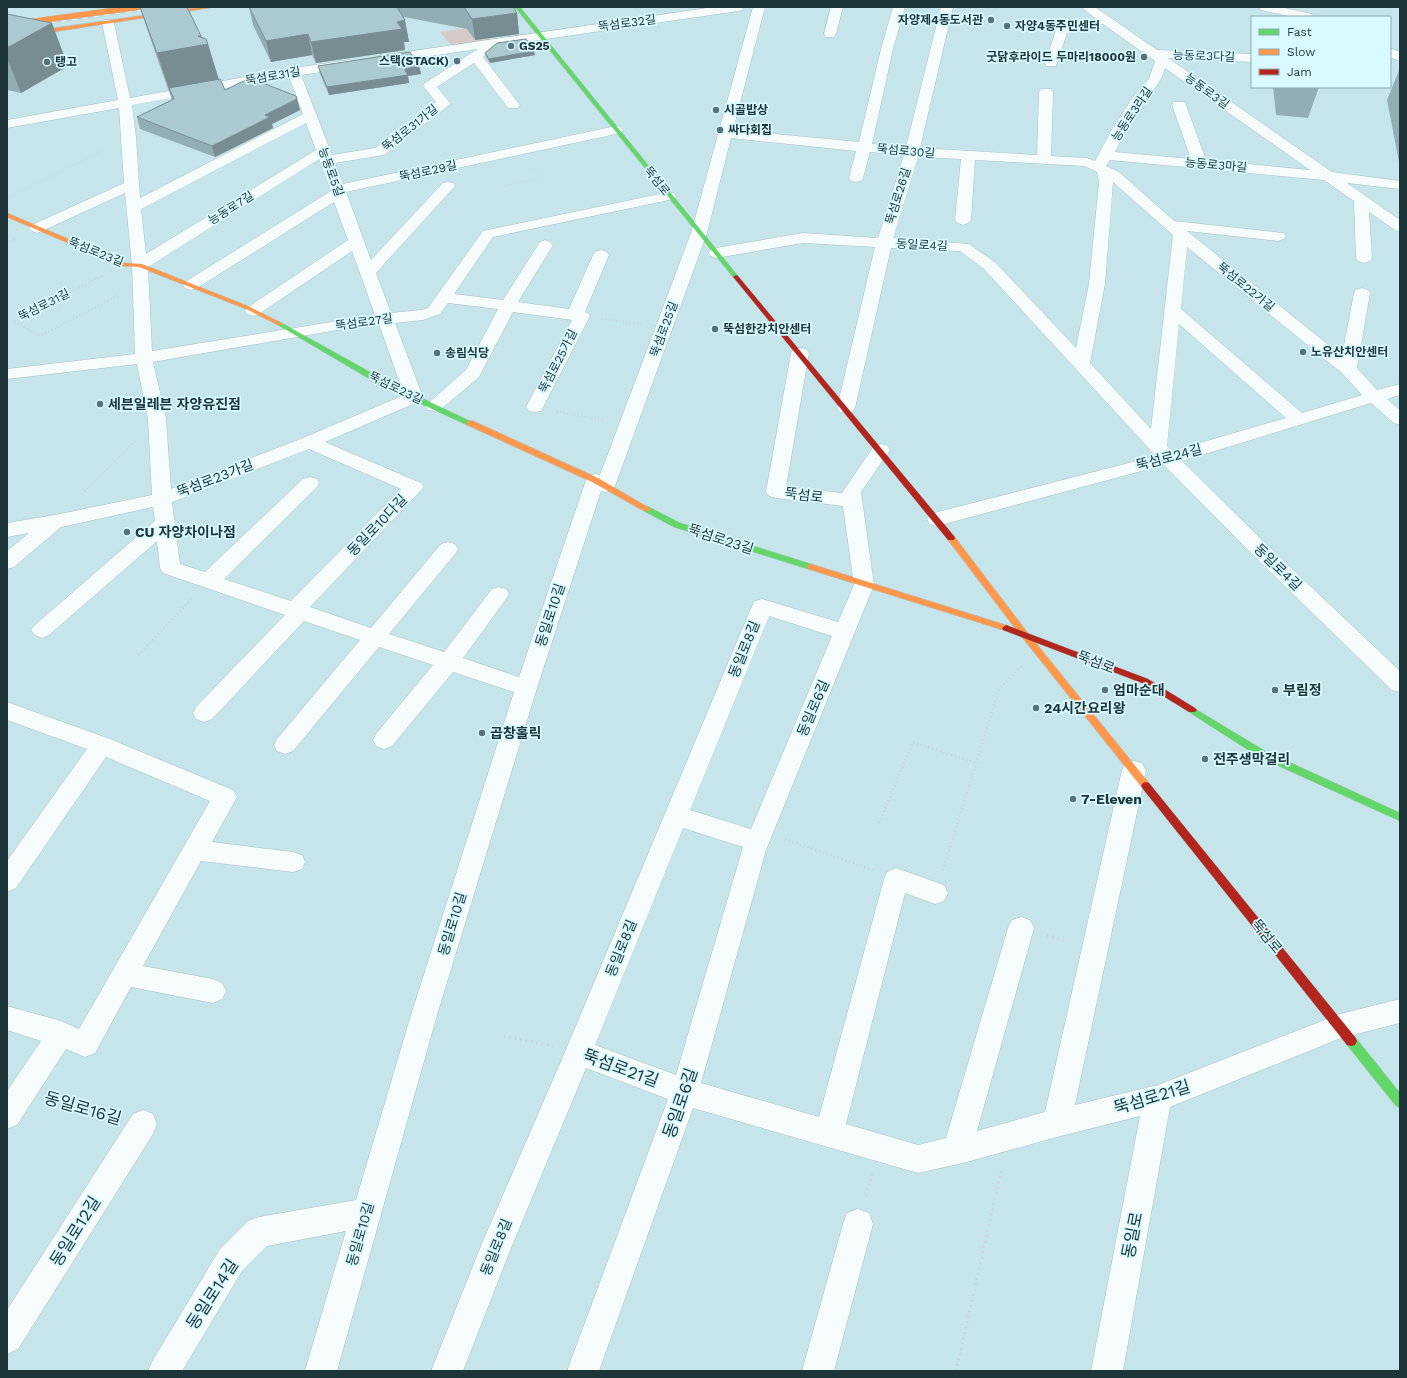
<svg xmlns="http://www.w3.org/2000/svg" width="1407" height="1378" viewBox="0 0 1407 1378" font-family="'Work Sans','Noto Sans KR',sans-serif">
<style>
.green{fill:#d5cac8}
.lines{fill:none;stroke-linecap:round;stroke-linejoin:round}
.street-casing{stroke:#a8c1c6;stroke-width:1}
.fast-casing{stroke:#a8c1c6;stroke-width:1}
.slow-casing{stroke:#a8c1c6;stroke-width:1}
.jam-casing{stroke:#a8c1c6;stroke-width:1}
.path-far3{stroke:#cbd4d6;stroke-width:1.5;stroke-dasharray:0.5 2;stroke-linecap:butt}
.path-far2{stroke:#cbd4d6;stroke-width:2;stroke-dasharray:1 2.5;stroke-linecap:butt}
.path-far1{stroke:#cbd4d6;stroke-width:2.5;stroke-dasharray:1 3;stroke-linecap:butt}
.path{stroke:#cbd4d6;stroke-width:3;stroke-dasharray:1.5 4;stroke-linecap:butt}
.street{fill:#f6fbfc;fill-rule:evenodd}
.fast{fill:#63d668;fill-rule:evenodd}
.slow{fill:#ff974d;fill-rule:evenodd}
.jam{fill:#b3261e;fill-rule:evenodd}
.rail-casing{stroke:#cad4d6;stroke-width:3}
.rail{stroke:#d7f9ff;stroke-width:2;stroke-dasharray:5.5;stroke-linecap:butt}
.slow-bridge-casing{stroke:#a8c1c6;stroke-width:6;stroke-linecap:butt}
.slow-bridge{stroke:#ff974d;stroke-width:5.5}
.wall{fill:#93aeb3}
.shaded-wall{fill:#788d92}
.building{fill:#abcad0;stroke:#788d92}
.poi-dot{fill:#587377;stroke:#d7f9ff;stroke-width:1.5}
.labels{text-anchor:middle;dominant-baseline:central;stroke-width:3.5;stroke-linejoin:round;paint-order:stroke}
.far-poi-label{font-size:12px;font-weight:bold;fill:#1e3539;stroke:#d7f9ff;text-anchor:start}
.far-street-label{font-size:12px;fill:#1e3539;stroke:#d7f9ff}
.poi-label{font-size:14px;font-weight:bold;fill:#1e3539;stroke:#d7f9ff;text-anchor:start}
.street-label{font-size:14px;fill:#1e3539;stroke:#d7f9ff}
.near-street-label{font-size:17px;fill:#1e3539;stroke:#d7f9ff}
</style>
<rect width="100%" height="100%" fill="#c5e5eb"/>
<path class="green" d="M468,28l16,4 8,9 -40,5 -12,-14z"/>
<g class="lines">
<defs>
<path id="street" d="M714,7h30l-2,3 -4,1 -241,35 -14,11 37,48 -2,3h-10l-34,-45 -37,24 13,16 -2,3 -64,49 -49,8 8,21 273,-58 5,1 2,3 -2,3 -5,1 -270,58 25,68 72,-77 5,-1 5,1 2,3 -79,87 15,40 30,-3 7,-2 55,-77 186,-39 5,1 2,3 -2,3 -5,1 -176,37 -39,57 49,6 37,-58 5,-2 5,2 3,3 -35,57 51,7 24,-54 2,-3 6,-2 6,2 2,3 -24,57 3,1 2,3 -49,95 -6,1 -6,-1 -3,-4 46,-87 -59,-8 -34,65 -39,33 -6,1 -6,-1 -3,-4 41,-36 32,-61 -50,-6 -8,11 -17,6 -28,3 28,74 -3,4 -95,41 96,41 3,4 -114,120 61,21 70,-84 7,-2 7,2 3,5 -3,5 -66,80 55,18 48,-63 7,-2 7,2 3,5 -3,5 -43,59 56,19 67,-197 2,-4 7,-2 5,1 91,-242 62,-226h12l-32,123 126,12 22,-93 12,-42h12l-12,42 -21,95 34,3 35,-140h12l-33,141 117,7 2,-63 2,-3h10l2,3 -2,64 36,2 8,3 16,-30 20,-31 18,-21 6,-18 -52,-37 -36,9 -11,33h-10l-1,-3 11,-33 3,-3 37,-8 -15,-12h14l62,43 95,4v8l-84,-4 164,114 68,9v8l-53,-6 53,37v12l-5,-2 -26,-18 3,46 -2,3 -6,2 -6,-2 -2,-3 -2,-57 -30,-21 -214,-20 -4,6 13,6 55,49 109,12 3,3 -3,3 -5,2 -91,-10 155,125 12,-63 2,-3 6,-2 6,2 2,3 -13,75 20,22 23,-6v11l-13,4 13,11v15l-6,-2 -23,-20 -189,58 92,91 126,119v21l-8,-2 -132,-128 -96,-97 -227,61 -7,-2 -3,-5 3,-5 226,-58 -172,-187 -24,-18 -69,-3 -36,160 -3,4 -6,1 -6,-1 -3,-4 38,-161 -72,-4 -87,15 -5,-2 -3,-3 3,-3 5,-2 87,-15 75,5 26,-83 -34,-3 -7,26 -2,3 -5,1 -5,-1 -2,-3 7,-27 -125,-13 -24,95 -92,253 -2,4 -7,2 -5,-1 -64,197 -100,327 -100,356h-32l41,-140 -79,15 -25,25 -60,100h-34l5,-11 67,-111 28,-28 11,-4 97,-17 55,-185 103,-323 -61,-20 -61,74 -8,3 -8,-3 -3,-6 3,-6 57,-69 -54,-18 -86,104 -8,3 -8,-3 -3,-6 3,-6 83,-99 -56,-19 -92,98 -8,3 -8,-3 -3,-6 3,-6 89,-92 -122,-42 -3,-5 -3,-27 -108,94 -7,3 -7,-3 -4,-5 4,-5 120,-104 -2,-14 -92,20 -47,40 -7,2v-18l22,-18 -22,4v-14l48,-8 97,-20 -4,-76 -11,-55 -130,15v-10l128,-15 -3,-89 -7,-72 -83,38 -5,2 -5,-2 -3,-3 3,-3 92,-42 -5,-75 -112,20v-8l111,-20 -16,-77 2,-3h8l2,3 16,75 164,-30 55,-8 5,1 1,3 -1,3 -53,8 31,80 43,-7 61,-46 -13,-16 2,-3 53,-34 -95,14 -4,-1 -2,-3 2,-3zM1165,68l145,102 -104,-10 -20,-55 -2,-3h-10l-2,3 19,54 -76,-7c8,-17 17,-34 28,-50 10,-13 17,-17 22,-34zM289,77l14,37 -163,84 -4,-61 -4,-32zM306,123l10,27 -170,104 -5,-45zM918,157l43,2 -6,61 3,3 5,2 5,-2 3,-3 4,-60 109,6 13,6 2,10 -10,102 -13,64 -80,-85 -27,-19 -76,-6zM319,159l12,32 -146,91 -2,3 2,3 6,2 6,-2 137,-86 14,38 -101,68 -2,3 2,3 6,2 6,-2 93,-63 23,64 -223,36 -4,-84zM1113,182l60,53 -22,194 -61,-66 15,-79zM1187,247l155,126 20,22 -60,18 -121,-104zM379,324l25,71 -101,43 -132,51 -5,-70 -13,-57 207,-36zM1179,324l107,94 -114,33 -5,-5zM309,449l92,40 -110,112 -67,-22 93,-92 2,-4 -2,-4 -7,-2 -7,2 -98,93 -25,-8 -8,-62z
M831,7h12l-7,27 -2,3h-8l-2,-3z
M1259,7h21l32,7 2,3h-21l-32,-7z
M1390,48l10,4v9l-10,-4z
M800,348l6,1 3,4 -23,134 56,6 32,-47 7,-2 7,2 2,4 -29,42 13,93 -108,265 -65,233 118,34 65,-238 3,-7 9,-4 48,17 4,8 -4,8 -9,3 -30,-11 -59,231 72,21 28,-7 62,-210 4,-8 9,-3 9,3 4,8 -57,203 68,-19 77,-342 4,-7 8,-2 8,2 4,7 -71,335 83,-20 182,-71 60,-15v24l-59,15 -171,69 -47,264h-32l49,-255 -83,21 -90,25 -49,11 -225,-65 -94,263h-32l101,-272 -82,-31 -77,185 -46,118h-32l52,-130 82,-189 187,-446 3,-5 7,-2 76,23 16,-37 -11,-79 -67,-8 -7,-2 -3,-4 25,-139 3,-4zM769,616l63,20 -81,193 -61,-19zM683,828l60,19 -67,228 -81,-30z
M7,702l103,37 123,51 4,7 -25,45 81,10 9,3 3,7 -3,7 -9,3 -92,-11 -58,105 70,13 9,4 4,8 -4,8 -9,4 -82,-16 -36,66 -10,4 -19,-8 -49,76 -10,4v-38l34,-50 -34,-11v-24l54,15 18,8 131,-228 -104,-44 -90,131 -9,4v-31l80,-112 -80,-29z
M143,1110l10,4 4,10 -4,10 -135,215 -11,5v-44l126,-196z
M858,1209l11,4 4,11 -39,147h-32l41,-147 4,-11z"/>
<path id="fast" d="M515,7h5l218,269v2h-4z
M280,322l106,59 88,42 -1,2h-6l-87,-40 -102,-60v-2z
M647,506l33,17 134,42 1,2 -4,3 -137,-43 -30,-16 -1,-2 1,-2z
M1192,707l73,44 135,62v8l-141,-64 -70,-45 -2,-2 2,-2z
M1351,1036l4,1 45,56v15l-4,-2 -49,-61 -2,-4 2,-4z"/>
<path id="slow" d="M203,7h12l-208,32v-4z
M7,213l118,50 17,1 108,43 33,17 -1,1h-4l-32,-16 -107,-42 -17,-1 -115,-49z
M467,421h6l125,57 53,31 -1,2h-6l-52,-29 -125,-57z
M951,535l3,1 73,96 122,151 2,3 -2,3 -3,1 -3,-1 -122,-153 -73,-96 -1,-2 1,-2z
M811,564l198,62 1,2 -4,3 -198,-62 -1,-2 1,-2z"/>
<path id="jam" d="M736,275l2,1 216,260 1,2 -1,2h-6l-214,-262 -1,-1z
M1006,625l142,54 47,29 2,2 -2,2h-6l-47,-29 -139,-53 -1,-2z
M1146,782l3,1 206,254 2,4 -2,4 -4,1 -4,-1 -204,-256 -2,-3 2,-3z"/>
</defs>
<use href="#street" class="street-casing"/>
<use href="#fast" class="fast-casing"/>
<use href="#slow" class="slow-casing"/>
<use href="#jam" class="jam-casing"/>
<path class="path-far3" d="M492,189l49,-11 -9,-11
M9,197l98,-49"/>
<path class="path-far2" d="M7,243l8,-4
M102,276l-89,45 27,15 79,-41
M602,319l39,5
M557,411l48,10
M82,494l53,-53"/>
<path class="path-far1" d="M139,655l54,-58
M879,823l34,-81 63,21
M785,839l88,31
M943,870l56,-181 23,-23"/>
<path class="path" d="M1047,935l21,7
M504,1036l49,10
M51,1099l64,18
M866,1196l6,-22
M956,1371l46,-204"/>
<use href="#street" class="street"/>
<use href="#fast" class="fast"/>
<use href="#slow" class="slow"/>
<use href="#jam" class="jam"/>
<defs>
<path id="rail" d="M39,24l122,-17"/>
</defs>
<use href="#rail" class="rail-casing"/>
<use href="#rail" class="rail"/>
<defs>
<path id="slow-bridge" d="M7,25l132,-18"/>
</defs>
<use href="#slow-bridge" class="slow-bridge-casing"/>
<use href="#slow-bridge" class="slow-bridge"/>
</g>
<path class="wall" d="M140,7h47l14,31 7,6 10,35 7,11 72,9 3,11 -28,14 1,4 -58,29 -75,-28 -3,-12 35,-17 -25,-71z
M249,7h264l4,6 2,21 -44,6 -8,-11 -63,-12 5,25h-5l1,8 -89,13 -4,-8 -41,7 -18,-37z
M7,14l61,52 -47,27 -14,-3z
M485,53l50,2 -45,8 -4,-6z
M318,66h101l2,8 -13,2 1,7 -80,12 -9,-21z
M1400,68v99l-13,-67z
M1273,87h46l-11,31 -32,-3z"/>
<path class="shaded-wall" d="M517,13l2,21 -44,6 -3,-21z
M405,20l4,22h-5l1,8 -89,13 -5,-21 86,-20z
M52,23l16,43 -47,27 -14,-35v-10z
M308,34l4,21 -41,7 -5,-21z
M198,36h3l2,9 5,-1 11,36 -50,9 -12,-36z
M534,51l1,4 -45,8 -1,-4z
M419,66l2,8 -13,2 1,7 -80,12 -2,-8 77,-18z
M297,99l3,11 -28,14 1,4 -58,29 -3,-11 53,-31z"/>
<path class="building" d="M140,7h47l14,29h-3l8,3 2,5 -51,9z
M249,7h148l8,13 -8,2 5,7 -91,13 -3,-8 -42,7z
M462,7h51l4,6 -45,6 -8,-12z
M7,14l45,9 -45,25z
M526,39l8,12 -45,8 -4,-6 12,-10z
M410,52l9,14 -15,3 4,6 -81,12 -9,-21z
M250,78l46,18 1,3 -32,16 5,2 -58,29 -75,-29 37,-18 -5,-11 51,-9 5,11z"/>
<g class="poi-dot">
<circle cx="991" cy="20" r="4"/>
<circle cx="1007" cy="26" r="4"/>
<circle cx="511" cy="46" r="4"/>
<circle cx="1144" cy="57" r="4"/>
<circle cx="457" cy="61" r="4"/>
<circle cx="47" cy="62" r="4"/>
<circle cx="716" cy="110" r="4"/>
<circle cx="720" cy="130" r="4"/>
<circle cx="715" cy="329" r="4"/>
<circle cx="1303" cy="352" r="4"/>
<circle cx="437" cy="353" r="4"/>
<circle cx="100" cy="404" r="4"/>
<circle cx="127" cy="532" r="4"/>
<circle cx="1105" cy="690" r="4"/>
<circle cx="1275" cy="690" r="4"/>
<circle cx="1036" cy="708" r="4"/>
<circle cx="482" cy="733" r="4"/>
<circle cx="1205" cy="759" r="4"/>
<circle cx="1073" cy="799" r="4"/>
</g>
<g class="labels">
<g class="far-poi-label">
<text x="983" y="20" text-anchor="end">자양제4동도서관</text>
<text x="1015" y="26">자양4동주민센터</text>
<text x="519" y="46">GS25</text>
<text x="1136" y="57" text-anchor="end">굿닭후라이드 두마리18000원</text>
<text x="449" y="61" text-anchor="end">스택(STACK)</text>
<text x="55" y="62">탱고</text>
<text x="724" y="110">시골밥상</text>
<text x="728" y="130">싸다회집</text>
<text x="723" y="329">뚝섬한강치안센터</text>
<text x="1311" y="352">노유산치안센터</text>
<text x="445" y="353">송림식당</text>
</g>
<g class="far-street-label">
<text transform="translate(627 23) rotate(-8)">뚝섬로32길</text>
<text transform="translate(1204 56) rotate(2)">능동로3다길</text>
<text transform="translate(273 76) rotate(-10)">뚝섬로31길</text>
<text transform="translate(1207 91) rotate(36)">능동로3길</text>
<text transform="translate(1132 114) rotate(-56)">능동로3라길</text>
<text transform="translate(410 128) rotate(-38)">뚝섬로31가길</text>
<text transform="translate(906 151) rotate(5)">뚝섬로30길</text>
<text transform="translate(1216 165) rotate(5)">능동로3마길</text>
<text transform="translate(428 171) rotate(-12)">뚝섬로29길</text>
<text transform="translate(331 172) rotate(70)">능동로5길</text>
<text transform="translate(657 181) rotate(51)">뚝섬로</text>
<text transform="translate(898 196) rotate(-73)">뚝섬로26길</text>
<text transform="translate(231 208) rotate(-32)">능동로7길</text>
<text transform="translate(922 245) rotate(3)">동일로4길</text>
<text transform="translate(96 252) rotate(22)">뚝섬로23길</text>
<text transform="translate(1246 287) rotate(39)">뚝섬로22가길</text>
<text transform="translate(44 305) rotate(-27)">뚝섬로31길</text>
<text transform="translate(364 322) rotate(-8)">뚝섬로27길</text>
<text transform="translate(664 329) rotate(-70)">뚝섬로25길</text>
<text transform="translate(558 361) rotate(-63)">뚝섬로25가길</text>
<text transform="translate(396 388) rotate(26)">뚝섬로23길</text>
</g>
<g class="poi-label">
<text x="108" y="404">세븐일레븐 자양유진점</text>
<text x="135" y="532">CU 자양차이나점</text>
<text x="1113" y="690">엄마순대</text>
<text x="1283" y="690">부림정</text>
<text x="1044" y="708">24시간요리왕</text>
<text x="490" y="733">곱창홀릭</text>
<text x="1213" y="759">전주생막걸리</text>
<text x="1081" y="799">7-Eleven</text>
</g>
<g class="street-label">
<text transform="translate(1169 457) rotate(-15)">뚝섬로24길</text>
<text transform="translate(215 478) rotate(-21)">뚝섬로23가길</text>
<text transform="translate(804 495) rotate(7)">뚝섬로</text>
<text transform="translate(377 525) rotate(-46)">동일로10다길</text>
<text transform="translate(721 539) rotate(18)">뚝섬로23길</text>
<text transform="translate(1278 567) rotate(44)">동일로4길</text>
<text transform="translate(550 615) rotate(-72)">동일로10길</text>
<text transform="translate(744 649) rotate(-68)">동일로8길</text>
<text transform="translate(1096 662) rotate(21)">뚝섬로</text>
<text transform="translate(813 708) rotate(-67)">동일로6길</text>
<text transform="translate(452 924) rotate(-73)">동일로10길</text>
<text transform="translate(1267 936) rotate(51)">뚝섬로</text>
<text transform="translate(621 948) rotate(-68)">동일로8길</text>
<text transform="translate(360 1234) rotate(-74)">동일로10길</text>
<text transform="translate(496 1247) rotate(-68)">동일로8길</text>
</g>
<g class="near-street-label">
<text transform="translate(621 1068) rotate(20)">뚝섬로21길</text>
<text transform="translate(1152 1097) rotate(-17)">뚝섬로21길</text>
<text transform="translate(680 1103) rotate(-71)">동일로6길</text>
<text transform="translate(83 1108) rotate(16)">동일로16길</text>
<text transform="translate(75 1231) rotate(-58)">동일로12길</text>
<text transform="translate(1132 1235) rotate(-79)">동일로</text>
<text transform="translate(212 1294) rotate(-57)">동일로14길</text>
</g>
</g>
<rect width="1407" height="1378" fill="none" stroke="#1e3539" stroke-width="16"/>
<rect x="1251" y="16" width="140" height="72" fill="#d7f9ff" stroke="#8dabb0"/>
<rect x="1259" y="29" width="20" height="6" fill="#63d668" stroke="#8dabb0"/>
<text x="1287" y="36" font-size="12" fill="#1e3539">Fast</text>
<rect x="1259" y="49" width="20" height="6" fill="#ff974d" stroke="#8dabb0"/>
<text x="1287" y="56" font-size="12" fill="#1e3539">Slow</text>
<rect x="1259" y="69" width="20" height="6" fill="#b3261e" stroke="#8dabb0"/>
<text x="1287" y="76" font-size="12" fill="#1e3539">Jam</text>
</svg>
